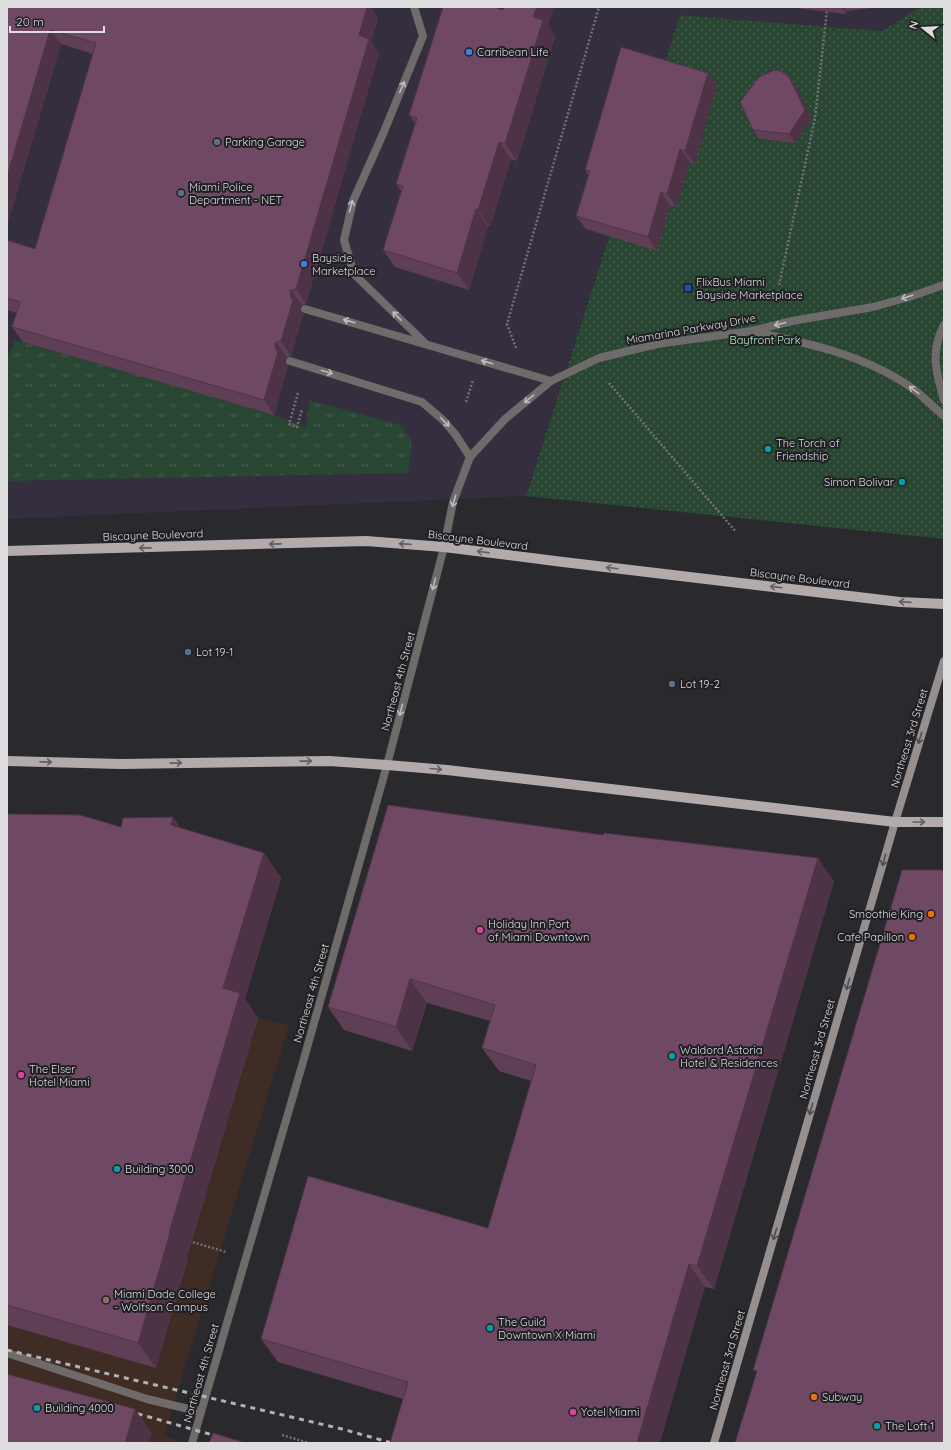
<svg xmlns="http://www.w3.org/2000/svg" width="951" height="1450" viewBox="0 0 951 1450" font-family="Quicksand,sans-serif">
<style>
.commercial{fill:#342e3e}
.education{fill:#3e2c25}
.grass{fill:url(#grass-tufts)}
.park{fill:url(#park-dots)}
.lines{fill:none;stroke-linecap:round;stroke-linejoin:round}
.path{stroke:#727175;stroke-width:2.5;stroke-dasharray:2 2;stroke-linecap:butt}
.lane{stroke:#6e6b6a;stroke-width:8}
.street{stroke:#6e6b6a;stroke-width:8}
.secondary{stroke:#958f8f;stroke-width:8}
.primary{stroke:#b3abab;stroke-width:10}
.rail{stroke:#b2b1b5;stroke-width:3;stroke-dasharray:5 5;stroke-linecap:butt}
.wall{fill:#5f3f56}
.shaded-wall{fill:#4e3346}
.building{fill:#6f4964;stroke:#4e3346}
.oneway{stroke:#bcbbbd}
.oneway2{stroke:#625e61}
.oneway3{stroke:#4f4c4f}
.shop-dot{fill:#3f7fe0;stroke:#201f24;stroke-width:1.5}
.service-dot{fill:#5c6f8a;stroke:#201f24;stroke-width:1.5}
.transit-dot{fill:#1a4fb4;stroke:#201f24;stroke-width:1.5}
.culture-dot{fill:#0f9aa8;stroke:#201f24;stroke-width:1.5}
.food-dot{fill:#e8710a;stroke:#201f24;stroke-width:1.5}
.hotel-dot{fill:#d1479c;stroke:#201f24;stroke-width:1.5}
.education-dot{fill:#8d6e63;stroke:#201f24;stroke-width:1.5}
.labels{text-anchor:middle;dominant-baseline:central;stroke-width:4;stroke-linejoin:round;paint-order:stroke}
.poi-label{font-size:11px;fill:#dddde0;stroke:#201f24;text-anchor:start}
.street-label{font-size:11px;fill:#dddde0;stroke:#201f24}
.park-label{font-size:11px;fill:#abeebe;stroke:#201f24}
</style>
<defs>
<pattern id="grass-tufts" width="24" height="20" patternUnits="userSpaceOnUse"><rect width="24" height="20" fill="#284631"/><path d="M3 7l-1-3M5 7V3M7 7l1-3M15 17l-1-3M17 17v-4M19 17l1-3" fill="none" stroke="#47604f"/></pattern>
<pattern id="park-dots" width="8" height="8" patternUnits="userSpaceOnUse"><rect width="8" height="8" fill="#284631"/><path d="M2 2h.1M6 6h.1" fill="none" stroke="#47604f" stroke-width="1.8" stroke-linecap="round"/></pattern>
</defs>
<rect width="100%" height="100%" fill="#2a292e"/>
<path class="commercial" d="M7,7h913l-38,24 -202,-16 -154,481 -519,23z"/>
<path class="education" d="M258,1018l31,7 -125,411 21,7h-178v-279z"/>
<path class="grass" d="M15,340l259,75 32,12 3,-27 92,25 11,17 -4,31 -401,8v-125h2z"/>
<path class="park" d="M920,7h24v532l-418,-43 154,-481 202,16z"/>
<g class="lines">
<path class="path" d="M779,285l36,-167 12,-108
M516,348l-9,-24 92,-317
M609,383l127,149
M298,393l-9,31 8,3 5,-18
M466,402l7,-22
M189,1241l37,11
M282,1435l27,8"/>
<path class="lane" d="M414,7l9,29 -40,98 -30,67 -9,39 10,34 71,69
M305,309l246,72
M290,361l132,41 21,18 12,14 15,23
M7,1353l140,46 54,13"/>
<path class="street" d="M944,325c-14,26 -8,48 0,75
M754,332c54,11 111,23 158,56 11,8 21,19 32,28
M192,1443l111,-381 84,-297 57,-218 9,-45 17,-45 35,-38 46,-38 48,-23 58,-14 94,-13 41,-10 81,-14 36,-10 35,-12"/>
<path class="secondary" d="M714,1443l181,-621 49,-161"/>
<path class="primary" d="M7,551l359,-10 78,6 119,15 337,40 44,2
M7,761l114,3 208,-3 58,4 60,5 448,52h49"/>
<path class="rail" d="M7,1350l335,79 50,14
M128,1411l113,32"/>
</g>
<path class="wall" d="M7,7h363l8,11 -7,24 8,11 -73,251 -4,1 -2,3v2l3,4 -12,42 -4,1 -2,3v2l3,4 -14,49 -251,-73 -11,-15 5,-14 -10,-3v-70l28,9 58,-195 -32,-10 -54,182z
M788,7h92l-33,4 -1,3z
M503,10l45,16 7,11 -38,124 -6,-2 -21,68 -2,-1 -19,64 -74,-23 -12,-17 18,-59 -5,-7 19,-61 -6,-8z
M708,73l9,13 -22,78 -5,-2 -14,45 -6,-2 -13,46 -71,-22 -10,-13 12,-41 -3,-5z
M796,86l16,33 -17,24 -36,-4 -6,-9z
M388,805l446,76 -120,408 -9,-2 -302,112 -125,-37 -17,-23 227,-111 43,-147 -32,-10 -17,-23 8,-27 -63,-18 -15,48 -68,-21 -16,-23z
M7,814l114,13 52,-10 7,11 84,25 17,25 -36,121 13,19 -71,239 1,1 -32,110 -149,-43z"/>
<path class="shaded-wall" d="M367,7h3l8,11 -7,24 8,11 -73,251 -10,-15 63,-254z
M537,7h17l-6,19 7,11 -38,124 -12,-17 28,-127z
M842,7h2l3,4 -1,3z
M50,30l11,14 -54,182v-49z
M708,73l9,13 -22,78 -10,-13z
M789,77l7,9 16,33 -17,24 -6,-9z
M499,142l12,17 -21,68 -12,-17z
M680,149l10,13 -14,45 -9,-13z
M661,192l9,13 -13,46 -9,-14z
M476,209l12,17 -19,64 -12,-17z
M291,290l11,15 -2,3v2l3,4 -12,42 -10,-15 10,-43 -1,-5z
M276,342l11,15 -2,3v2l3,4 -14,49 -10,-15 11,-55z
M173,817l18,26 -20,-18z
M264,853l17,25 -36,121 13,19 -71,239 1,1 -32,110 -18,-25 31,-110 54,-245z
M818,858l16,23 -120,408 -17,-23z
M410,979l17,24 -15,48 -16,-24z
M689,1264l16,23 -45,156h-23z
M135,1409l17,24 -3,10h-24z"/>
<path class="building" d="M7,7h360l-8,28 10,4 -73,250 -5,1 -1,3 1,5 2,2 -12,41 -5,1 -1,3 1,5 2,2 -14,48 -252,-73 8,-25 -13,-4v-58l28,9 61,-206 -46,-13 -43,147z
M443,7h51l9,3 1,-3h33l-4,10 10,3 -38,124 -6,-2 -21,68 -2,-1 -19,64 -74,-23 20,-64 -7,-2 21,-66 -8,-3z
M621,47l87,26 -23,78 -5,-2 -13,45 -6,-2 -13,45 -72,-21 14,-45 -5,-1z
M774,70l7,1 8,6 16,33 -16,24 -36,-4 -13,-28 19,-25z
M388,805l215,30 1,-2 214,25 -121,408 -8,-2 -52,179h-247l18,-61 -147,-43 47,-163 180,52 48,-163 -54,-17 13,-43 -85,-26 -14,48 -68,-20z
M7,814l73,1 41,12 2,-9 50,-1 -2,8 93,28 -41,135 17,5 -71,240h1l-32,110 -131,-38z
M902,870h42v573h-209l22,-72 -4,-1z
M7,1374l128,35 -10,34h-118z
M213,1433l32,10h-36z"/>
<defs><path id="oneway-shaft" d="M-6 0H5M1.5-3L5.5 0L1.5 3" fill="none" stroke-width="1.6" stroke-linecap="round" stroke-linejoin="round"/></defs>
<g class="oneway">
<use href="#oneway-shaft" transform="translate(402 87) rotate(-67)"/>
<use href="#oneway-shaft" transform="translate(351 206) rotate(-76)"/>
<use href="#oneway-shaft" transform="translate(907 297) rotate(163)"/>
<use href="#oneway-shaft" transform="translate(397 316) rotate(-135)"/>
<use href="#oneway-shaft" transform="translate(349 321) rotate(-164)"/>
<use href="#oneway-shaft" transform="translate(780 324) rotate(166)"/>
<use href="#oneway-shaft" transform="translate(487 362) rotate(-164)"/>
<use href="#oneway-shaft" transform="translate(327 372) rotate(17)"/>
<use href="#oneway-shaft" transform="translate(914 390) rotate(-142)"/>
<use href="#oneway-shaft" transform="translate(529 399) rotate(141)"/>
<use href="#oneway-shaft" transform="translate(445 422) rotate(46)"/>
<use href="#oneway-shaft" transform="translate(454 501) rotate(107)"/>
<use href="#oneway-shaft" transform="translate(434 584) rotate(104)"/>
<use href="#oneway-shaft" transform="translate(401 710) rotate(104)"/>
</g>
<g class="oneway2">
<use href="#oneway-shaft" transform="translate(275 544) rotate(179)"/>
<use href="#oneway-shaft" transform="translate(405 544) rotate(-176)"/>
<use href="#oneway-shaft" transform="translate(145 548) rotate(179)"/>
<use href="#oneway-shaft" transform="translate(483 552) rotate(-172)"/>
<use href="#oneway-shaft" transform="translate(612 568) rotate(-173)"/>
<use href="#oneway-shaft" transform="translate(776 587) rotate(-173)"/>
<use href="#oneway-shaft" transform="translate(905 602) rotate(-176)"/>
<use href="#oneway-shaft" transform="translate(306 761) rotate(-1)"/>
<use href="#oneway-shaft" transform="translate(46 762) rotate(1)"/>
<use href="#oneway-shaft" transform="translate(176 763) rotate(-1)"/>
<use href="#oneway-shaft" transform="translate(436 769) rotate(5)"/>
<use href="#oneway-shaft" transform="translate(919 822)"/>
</g>
<g class="oneway3">
<use href="#oneway-shaft" transform="translate(920 738) rotate(107)"/>
<use href="#oneway-shaft" transform="translate(884 860) rotate(106)"/>
<use href="#oneway-shaft" transform="translate(848 984) rotate(106)"/>
<use href="#oneway-shaft" transform="translate(811 1109) rotate(106)"/>
<use href="#oneway-shaft" transform="translate(775 1234) rotate(106)"/>
</g>
<g class="shop-dot">
<circle cx="469" cy="52" r="4"/>
<circle cx="304" cy="264" r="4"/>
</g>
<g class="service-dot">
<circle cx="217" cy="142" r="4"/>
<circle cx="181" cy="193" r="4"/>
<circle cx="188" cy="652" r="4"/>
<circle cx="672" cy="684" r="4"/>
</g>
<rect class="transit-dot" x="684" y="284" width="8" height="8" rx="2"/>
<g class="culture-dot">
<circle cx="768" cy="449" r="4"/>
<circle cx="902" cy="482" r="4"/>
<circle cx="672" cy="1056" r="4"/>
<circle cx="117" cy="1169" r="4"/>
<circle cx="490" cy="1328" r="4"/>
<circle cx="37" cy="1408" r="4"/>
<circle cx="877" cy="1426" r="4"/>
</g>
<g class="food-dot">
<circle cx="931" cy="914" r="4"/>
<circle cx="912" cy="937" r="4"/>
<circle cx="814" cy="1397" r="4"/>
</g>
<g class="hotel-dot">
<circle cx="480" cy="930" r="4"/>
<circle cx="21" cy="1075" r="4"/>
<circle cx="573" cy="1412" r="4"/>
</g>
<circle class="education-dot" cx="106" cy="1300" r="4"/>
<g class="labels">
<g class="poi-label">
<text x="477" y="52">Carribean Life</text>
<text x="225" y="142">Parking Garage</text>
<text x="189" y="187">Miami Police<tspan x="189" dy="13">Department - NET</tspan></text>
<text x="312" y="258">Bayside<tspan x="312" dy="13">Marketplace</tspan></text>
<text x="696" y="282">FlixBus Miami<tspan x="696" dy="13">Bayside Marketplace</tspan></text>
<text x="776" y="443">The Torch of<tspan x="776" dy="13">Friendship</tspan></text>
<text x="894" y="482" text-anchor="end">Simon Bolivar</text>
<text x="196" y="652">Lot 19-1</text>
<text x="680" y="684">Lot 19-2</text>
<text x="923" y="914" text-anchor="end">Smoothie King</text>
<text x="488" y="924">Holiday Inn Port<tspan x="488" dy="13">of Miami Downtown</tspan></text>
<text x="904" y="937" text-anchor="end">Cafe Papillon</text>
<text x="680" y="1050">Waldord Astoria<tspan x="680" dy="13">Hotel &amp; Residences</tspan></text>
<text x="29" y="1069">The Elser<tspan x="29" dy="13">Hotel Miami</tspan></text>
<text x="125" y="1169">Building 3000</text>
<text x="114" y="1294">Miami Dade College<tspan x="114" dy="13">- Wolfson Campus</tspan></text>
<text x="498" y="1322">The Guild<tspan x="498" dy="13">Downtown X Miami</tspan></text>
<text x="822" y="1397">Subway</text>
<text x="45" y="1408">Building 4000</text>
<text x="581" y="1412">Yotel Miami</text>
<text x="885" y="1426">The Loft 1</text>
</g>
<g class="street-label">
<text transform="translate(691 329) rotate(-10)">Miamarina Parkway Drive</text>
<text transform="translate(153 535) rotate(-2)">Biscayne Boulevard</text>
<text transform="translate(478 540) rotate(7)">Biscayne Boulevard</text>
<text transform="translate(800 578) rotate(7)">Biscayne Boulevard</text>
<text transform="translate(398 681) rotate(-75)">Northeast 4th Street</text>
<text transform="translate(909 738) rotate(-73)">Northeast 3rd Street</text>
<text transform="translate(311 993) rotate(-74)">Northeast 4th Street</text>
<text transform="translate(817 1049) rotate(-74)">Northeast 3rd Street</text>
<text transform="translate(727 1360) rotate(-74)">Northeast 3rd Street</text>
<text transform="translate(201 1373) rotate(-74)">Northeast 4th Street</text>
</g>
<g class="park-label">
<text x="765" y="340">Bayfront Park</text>
</g>
</g>
<rect width="951" height="1450" fill="none" stroke="#dddde0" stroke-width="16"/>
<g transform="translate(923 28) rotate(288)" stroke="#201f24" stroke-width="3" paint-order="stroke">
<path d="M0-3L7 15L0 10L-7 15Z" fill="#dddde0"/>
<text y="-6" font-size="11" font-weight="bold" text-anchor="middle" fill="#dddde0">N</text>
</g>
<path d="M10 26v6h94v-6" fill="none" stroke="#dddde0" stroke-width="2"/>
<text x="16" y="26" font-size="12" fill="#dddde0" stroke="#201f24" stroke-width="3" paint-order="stroke">20 m</text>
</svg>
